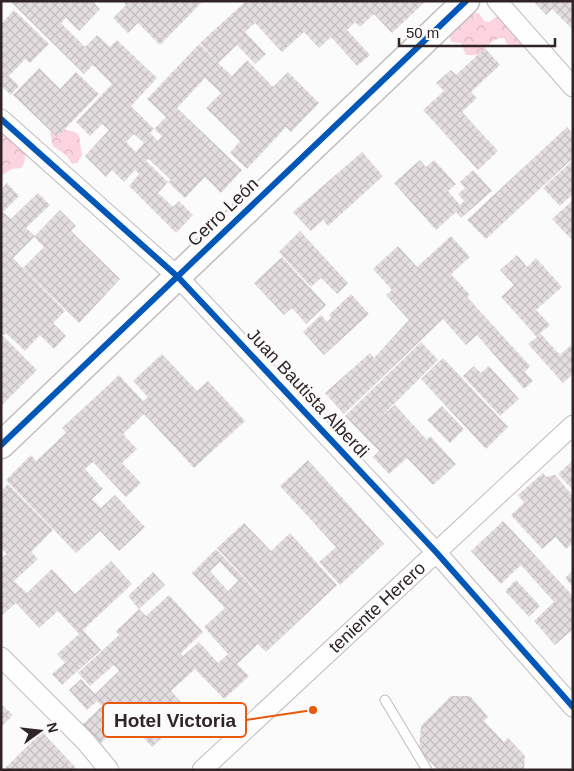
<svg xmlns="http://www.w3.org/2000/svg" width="574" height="771" viewBox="0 0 574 771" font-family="Arial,sans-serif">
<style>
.forest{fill:url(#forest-crowns)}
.building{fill:url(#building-cross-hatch);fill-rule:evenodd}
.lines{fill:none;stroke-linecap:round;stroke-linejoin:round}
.lane-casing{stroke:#c2bcbe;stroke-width:11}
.street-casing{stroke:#c2bcbe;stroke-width:21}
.secondary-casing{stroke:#c2bcbe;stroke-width:29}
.lane{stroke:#fefefe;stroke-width:9}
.street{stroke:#fefefe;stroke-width:19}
.secondary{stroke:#fefefe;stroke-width:26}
.cycleway-casing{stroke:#fbfbfb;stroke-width:9}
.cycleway{stroke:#0057b8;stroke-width:6}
.labels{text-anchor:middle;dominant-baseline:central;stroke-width:5;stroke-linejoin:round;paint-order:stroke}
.street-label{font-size:18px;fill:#302427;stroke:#fbfbfb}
.leader{fill:none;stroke:#e8590c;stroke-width:2}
.callout-dot{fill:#e8590c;stroke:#fbfbfb;stroke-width:2}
.callout{fill:#fbfbfb;stroke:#e8590c;stroke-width:2}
.callout-label{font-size:19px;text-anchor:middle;font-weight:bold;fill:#302427}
</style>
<defs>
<pattern id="forest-crowns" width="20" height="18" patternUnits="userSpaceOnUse" patternTransform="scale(1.25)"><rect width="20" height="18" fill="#fcd4e0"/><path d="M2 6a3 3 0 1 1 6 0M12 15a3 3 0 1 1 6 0" fill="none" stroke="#d8b6c0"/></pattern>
<pattern id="building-cross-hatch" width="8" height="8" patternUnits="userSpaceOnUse" patternTransform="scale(1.25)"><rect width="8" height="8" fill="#e3dddf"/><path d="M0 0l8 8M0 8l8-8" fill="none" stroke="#c3bebf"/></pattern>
</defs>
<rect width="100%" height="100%" fill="#fbfbfb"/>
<path class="forest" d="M475,13h4l5,8 5,1 7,-5 9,1 18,23 -2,5c-8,3 -14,1 -17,-8 -11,-1 -18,10 -25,17h-13l-5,-12 -9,-1 -4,-7 17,-20z
M62,129l13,3 4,3 3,20 -5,8 -5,1 -5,-8 -14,-10 -3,-13 4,-3z
M5,132l21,19 -2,13 -3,4 -9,1 -11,7v-43z"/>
<path class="building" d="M10,1h82l8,8 -21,22 -13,-13 -5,5 24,24 12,-12 13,12 7,-7 40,38 -26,28 23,23 -4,4 8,8 4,-5 -8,-7 12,-12 -19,-18 52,-55 15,14 -14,-15 46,-42h180l-34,32 -18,-19 -14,13 -5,-5 -8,8 23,25 -13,11 -26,-29 -12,11 -15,-16 -22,20 -27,-29 -10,9 21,22 -11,10 -18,-19 -19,18 14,13 15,-16 26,27 15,-15 31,31 -28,29 -5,-5 -39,42 -17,-16 10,-12 -34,-33 15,-15 -16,-15 -28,30 65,62 -21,23 -16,-16 -20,21 -17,-16 -10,11 15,14 6,-6 14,14 -17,18 -47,-47 10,-12 -4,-4 -11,12 -12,-12 -6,7 -21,-21 24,-26 -7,-6 -12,12 -14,-14 36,-38 -19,-19 -9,9zM134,134l10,9 -8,9 -10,-10zM149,159l22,21 -3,2 -22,-21z
M123,1h80l-43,44 -22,-22 -10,10 -15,-15 13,-13z
M533,1h40v29l-21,-21 -6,6z
M14,10l35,34 -19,19 -5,-4 -16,17 10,10 -8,9 -10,-9v-62z
M485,48l15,17 -29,27 6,6 -15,14 36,39 -20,19 -55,-60 21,-19 -8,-8 15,-13 5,5z
M39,68l21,21 16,-17 23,22 -42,43 -44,-42z
M567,127l6,7v24l-87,81 -19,-19z
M362,152l21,24 -55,50 -5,-6 -12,11 -18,-19z
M420,160l6,7 8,-7 22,24 -8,7 12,14 4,-4 -6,-7 7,-6 -5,-6 13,-12 19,21 -31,27 -5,-6 -20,18 -42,-47z
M573,160v34l-13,12 -17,-18z
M7,183l12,13 -16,16 8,7 27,-26 12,12 -24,23 9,8 -22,22 52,53 -12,12 13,13 -12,13 -14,-14 -15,16 -19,-18 -2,2 -3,-2v-144z
M573,200v38l-2,1 -19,-20z
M60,210l16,16 -5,5 49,48 -41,44 -56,-55 21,-21 -10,-10z
M300,231l48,52 -11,11 -16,-16 -10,9 -32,-35z
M451,236l19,21 -19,17 19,21 -3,2 63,69 -5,6 8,9 -9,8 -47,-54 -11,10 -23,-26 -99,95 -19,-21 45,-40 4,5 35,-38 -23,-25 6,-5 -19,-21 25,-23 19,21z
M517,255l10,12 9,-9 26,29 -26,23 14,15 -10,8 20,22 11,-10 2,2v27l-10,9 -35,-39 9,-7 -36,-40 13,-12 -14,-15z
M282,257l44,48 -20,19 -14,-16 -8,7 -30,-32z
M351,294l18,20 -45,41 -21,-23 18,-17 6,7 4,-4 -2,-3z
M1,334l36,36 -36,36z
M421,342l17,18 -57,57 14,-12 32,35 3,-4 26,28 -23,21 -26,-27 -18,16 -16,-17 6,-6 -34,-35z
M162,354l35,37 11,-10 37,40 -51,47 -50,-54 -21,20 14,15 -15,14 19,20 -15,14 -33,-35 -8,7 18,20 -11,10 9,9 14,-13 30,32 -26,24 -19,-20 -24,22 -70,-73 25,-25 5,6 30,-28 -4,-5 57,-53 24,26 5,-4 -15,-16z
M443,358l65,69 -22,22 -65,-70z
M474,366l7,7 8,-7 30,33 -19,17 -37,-40z
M442,406l22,23 -14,14 -23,-23z
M308,460l76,84 -44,41 -21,-23 17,-15 -56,-61z
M573,460v30l-15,-16z
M543,473l3,4 9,-2 18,21v47l-7,6 -10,-12 -14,12 -31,-34 13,-12 -6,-8z
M8,484l45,46 -22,22 7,7 -24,22 13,12 25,-24 23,25 36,-33 21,23 -49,46 18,20 -39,35 -10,-11 13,-11 -8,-9 22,-20 -21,-23 -19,17 -23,-25 -15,13v-58l6,-4 -6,-6v-57z
M503,521l70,75v33l-18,16 -21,-24 20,-19 -33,-37 -20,19 -30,-33z
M244,523l27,28 19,-18 47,52 -71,67 -8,-8 -21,20 12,12 -25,23 -29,-30 -24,22 19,21 -38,35 -26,-28 -26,25 -18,-19 20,-19 -5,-5 -10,9 -18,-20 12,-11 14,15 24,-23 -5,-6 -24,21 -12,-13 41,-38 -3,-4 23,-22 7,7 23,-21 34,37 -22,21 2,3 16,-14 19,21 10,-9 -24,-27 21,-19 -33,-35 24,-24 53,55 -52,-56zM220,562l18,19 -10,10 -18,-20z
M573,570v17l-8,-9z
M153,572l12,13 -26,24 -11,-13z
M516,580l24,26 -11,11 -24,-26z
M451,696h19l18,21 -4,4 20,21 4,-4 17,18 -1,14h-86l-19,-19 2,-25z
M1,704l12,11 -12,12z
M42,732l36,38h-75z"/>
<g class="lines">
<defs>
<path id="lane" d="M385,700l42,70"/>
<g id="street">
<path d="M497,1l76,86"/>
<path d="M1,119l177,158 258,275 137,155"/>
<path d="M1,657l85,85 23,28"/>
<path id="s1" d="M202,770l371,-345"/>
</g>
<path id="secondary" d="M1,445l465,-444"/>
</defs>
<use href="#lane" class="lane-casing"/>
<use href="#street" class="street-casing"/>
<use href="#secondary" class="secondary-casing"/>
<use href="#lane" class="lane"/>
<use href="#street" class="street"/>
<use href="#secondary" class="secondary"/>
<defs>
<path id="cycleway" d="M1,119l177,158 258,275 137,155
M1,445l465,-444"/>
</defs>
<use href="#cycleway" class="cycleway-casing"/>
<use href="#cycleway" class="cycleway"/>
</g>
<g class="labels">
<g class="street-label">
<text transform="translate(223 212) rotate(-44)">Cerro León</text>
<text transform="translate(308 393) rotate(47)">Juan Bautista Alberdi</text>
<text stroke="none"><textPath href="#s1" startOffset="239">teniente Herero</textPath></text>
</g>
</g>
<path class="leader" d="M313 710L246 720"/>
<circle class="callout-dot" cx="313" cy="710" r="5"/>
<rect class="callout" x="103" y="703" width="143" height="34" rx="5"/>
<g class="callout-label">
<text x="175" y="727">Hotel Victoria</text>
</g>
<rect width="574" height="771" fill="none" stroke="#302427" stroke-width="5"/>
<g transform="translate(40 731) rotate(75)" stroke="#fbfbfb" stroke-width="4" paint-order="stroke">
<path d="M0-4L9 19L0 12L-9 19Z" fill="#302427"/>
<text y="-8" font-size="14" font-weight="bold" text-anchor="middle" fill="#302427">N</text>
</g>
<path d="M399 38v8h156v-8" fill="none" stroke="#302427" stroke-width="2.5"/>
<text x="406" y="38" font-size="15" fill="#302427" stroke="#fbfbfb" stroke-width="4" paint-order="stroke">50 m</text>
</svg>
